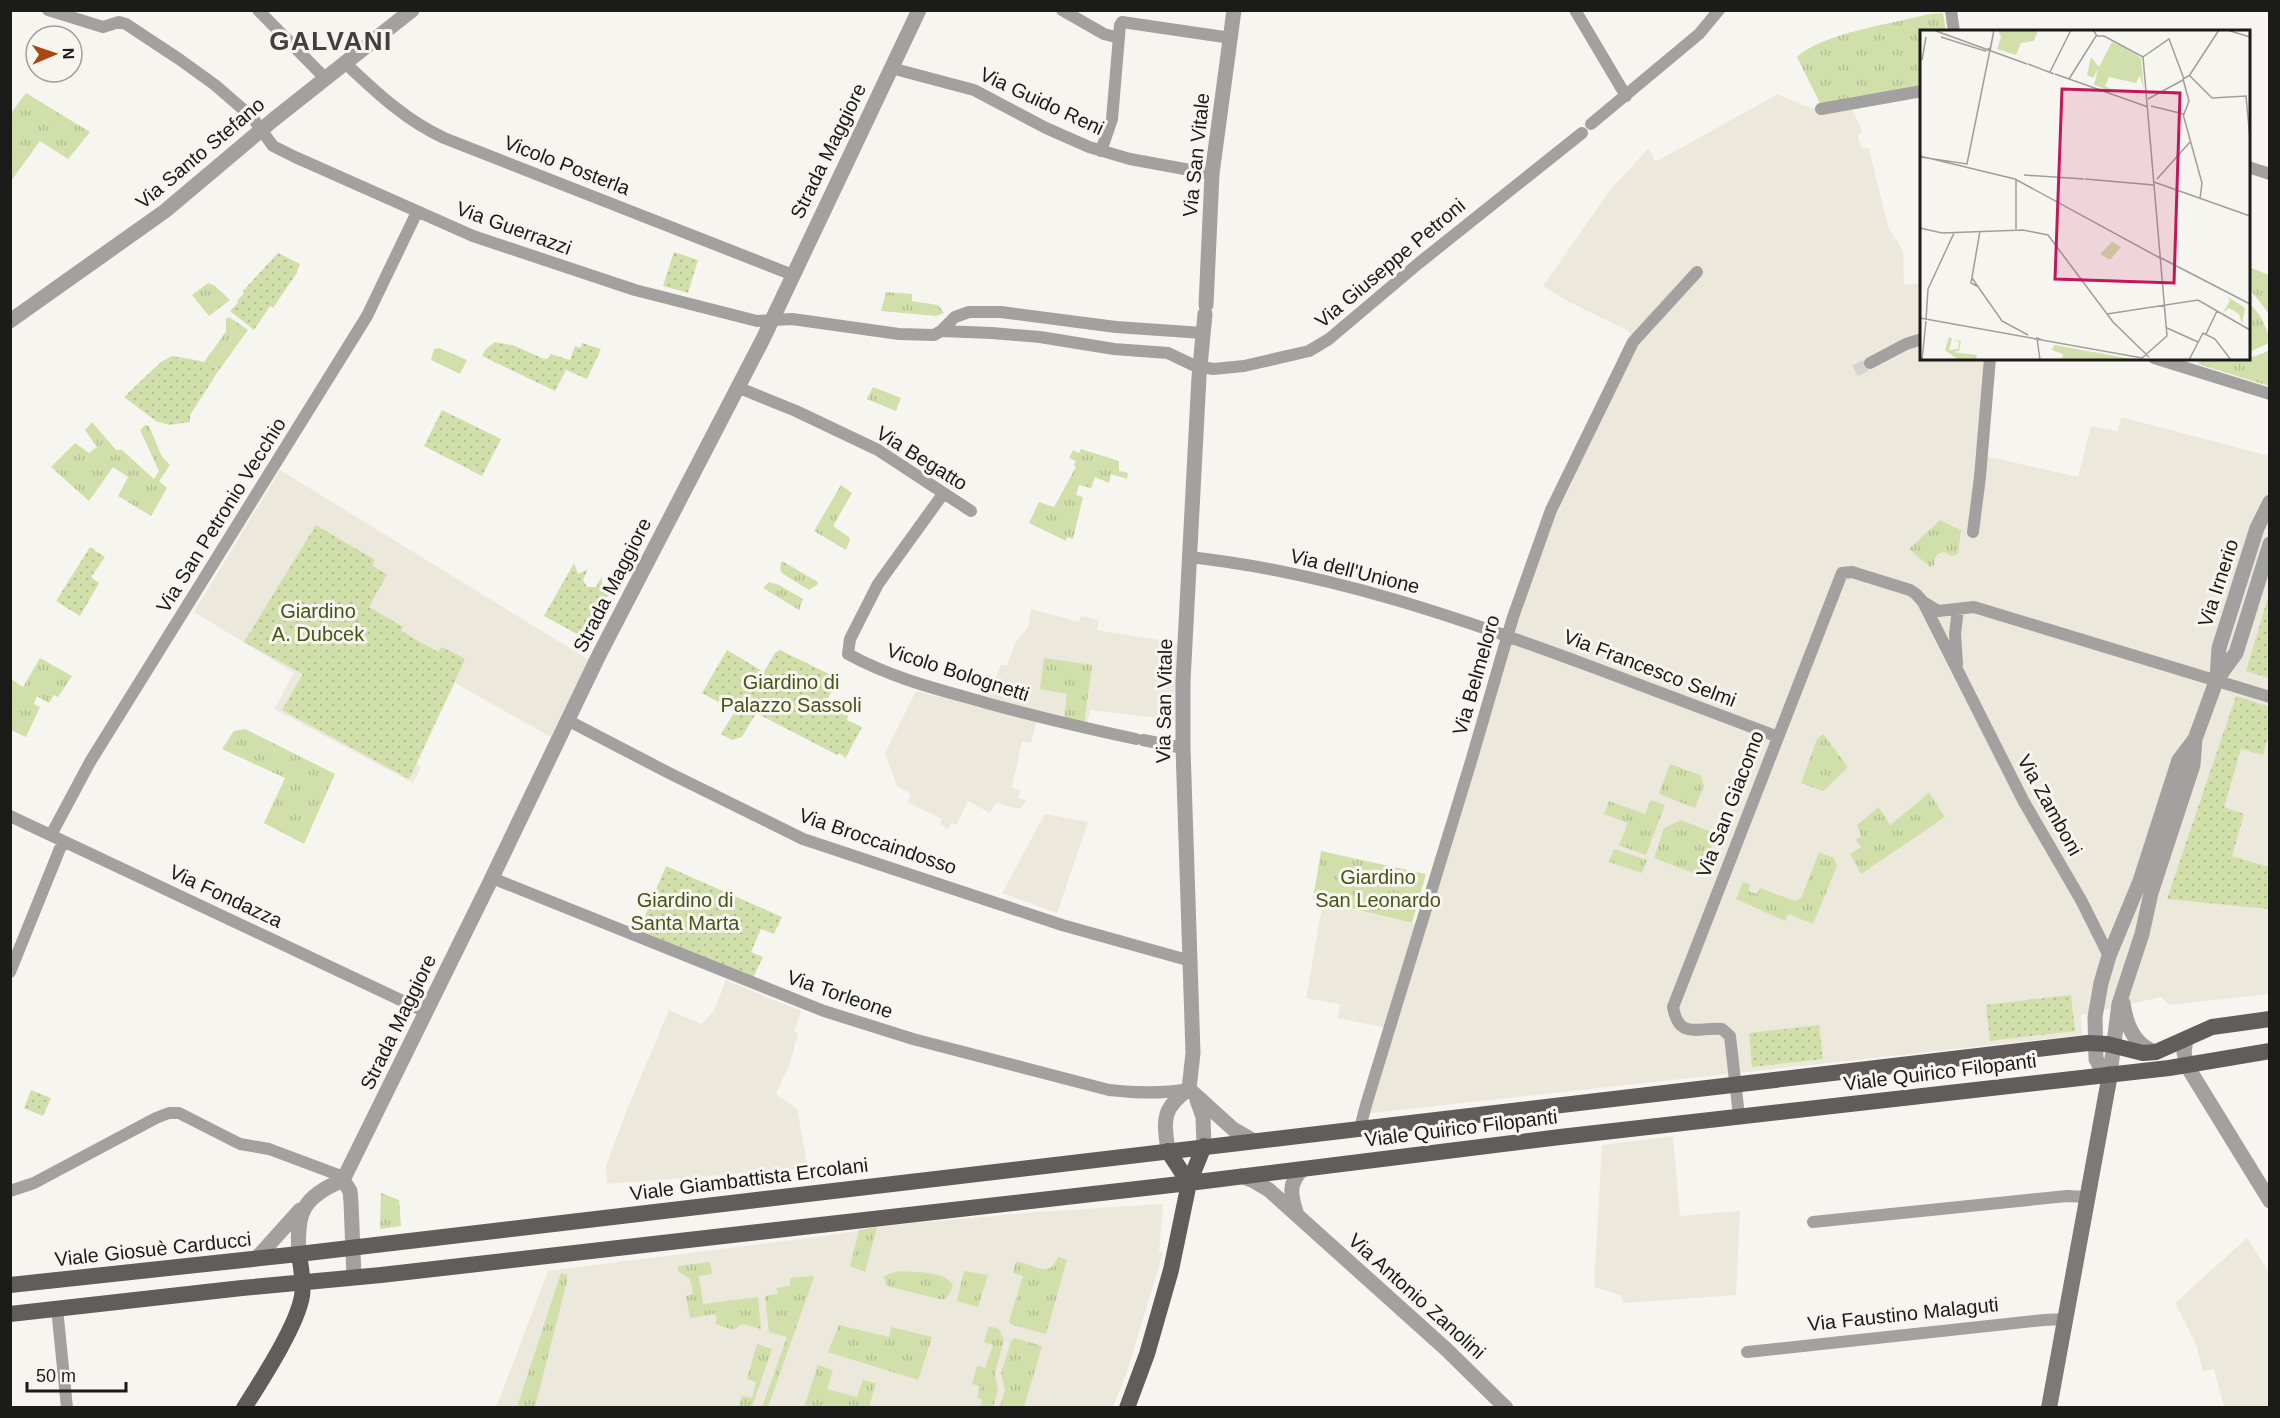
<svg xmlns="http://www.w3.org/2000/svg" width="2280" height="1418" viewBox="0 0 2280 1418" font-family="Arial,sans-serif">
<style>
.built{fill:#ede8dc}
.grass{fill:url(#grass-tufts)}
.garden{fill:url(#garden-dots)}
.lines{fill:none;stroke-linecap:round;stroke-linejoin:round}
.minor-tunnel{stroke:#d6d4d0;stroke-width:12;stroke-dasharray:12 6;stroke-linecap:butt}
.minor{stroke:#a3a1a0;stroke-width:12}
.tertiary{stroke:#a3a1a0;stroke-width:15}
.secondary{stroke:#7c7977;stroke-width:16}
.primary{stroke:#605d5b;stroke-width:16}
.labels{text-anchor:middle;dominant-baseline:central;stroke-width:6;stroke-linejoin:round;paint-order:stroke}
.street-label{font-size:20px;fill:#1b1b19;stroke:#f7f5f0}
.park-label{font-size:20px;fill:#495417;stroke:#f7f5f0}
.district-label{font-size:26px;font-weight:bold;letter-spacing:1.5px;fill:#42403d;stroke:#f7f5f0}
.inset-road{fill:none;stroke:#9f9e9a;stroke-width:1.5}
.view{fill:#c2185b;fill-opacity:0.15;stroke:#c2185b;stroke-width:3}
.inset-edge{fill:none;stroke:#1b1b19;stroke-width:3}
</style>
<defs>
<pattern id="grass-tufts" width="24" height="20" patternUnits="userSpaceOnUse" patternTransform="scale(1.5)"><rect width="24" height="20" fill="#d1dfaa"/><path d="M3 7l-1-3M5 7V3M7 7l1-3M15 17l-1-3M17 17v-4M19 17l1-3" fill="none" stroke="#b3bf92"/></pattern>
<pattern id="garden-dots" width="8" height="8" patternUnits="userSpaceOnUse" patternTransform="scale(1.5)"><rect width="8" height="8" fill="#d1dfaa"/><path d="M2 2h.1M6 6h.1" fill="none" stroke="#b3bf92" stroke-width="1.8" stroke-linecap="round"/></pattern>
</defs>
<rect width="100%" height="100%" fill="#f7f5f0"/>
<path class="built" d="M1778,94l24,11 13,3 36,-1 11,24 -4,6 3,10 8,2 19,77 15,25 1,34 17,-2 1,75 70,1 -6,97 92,21 13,-51 27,5 3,-14 148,39v538l-100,11 -8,-8 -80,18 1,20 -719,79 178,-580 93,-194 -7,-10 -60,-29 -24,-15 68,-97 36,-39h2l6,10h4z
M280,470l309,190 -38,77 -96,-54 -38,81 4,3 -8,16 -139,-74 20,-36 -100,-61z
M1031,609l48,13 2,-6 18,4 -2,10 80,13 -2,77 -85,-10 -3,15 -63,-16 -36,-13 13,-31h6l8,-22 13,-16z
M916,691l120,31 -5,21 -9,-2 -10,47 8,2 -2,8 9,2 -7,9 -24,-6 -6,10 -22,-12 -12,24 -5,-2 -3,6 -8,-5 2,-5 -35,-17 4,-8 -14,-8 -12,-33z
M1045,814l43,8 -31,91 -55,-20z
M1323,902l96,23 -32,103 -50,-10 3,-14 -34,-6z
M726,980l75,31 -7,20 4,2 -8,30 -14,31 21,15 11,59 -201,16 -1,-18 22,-59 41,-97 33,14 12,-13z
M1673,1136l7,80 60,-5 -4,84 -112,8 -4,-8 -26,-8 8,-142z
M1163,1204l-4,48 4,1 -36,119 -14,35 -617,1 52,-137 276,-35 69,-11 144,-13z
M2247,1238l22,34v135h-45l-10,-38 -11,2 -7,-27 -21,-41z"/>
<path class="grass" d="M1943,13l3,18 -24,1 -1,54 -98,18 -3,-1 -23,-46c25,-24 98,-34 133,-43z
M26,93l64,39 -22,27 -28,-18 -29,40v-68z
M2249,267l20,8v39l-20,-26z
M208,283l7,3 15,14 -21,16 -17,-21z
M886,292l26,2v7l26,4 6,8 -8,3 -55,-5z
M2249,302l12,15 9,21 -3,6 -18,8z
M229,317l19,13 -29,40 -3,-3 -12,-5 22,-30v-13z
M439,348l28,12 -7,14 -29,-14 3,-11z
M2269,350v36l-71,-22 3,-5c23,-1 48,4 68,-9z
M873,387l28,11 -5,13 -29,-12z
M92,422l24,28h6l32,29 5,-8 -19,-41 5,-5 4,1 13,31 8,8 -11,16 8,7 -16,28 -33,-20 10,-19 -15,-10 -24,34 -38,-34 24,-24 14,10 8,-6 -12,-17z
M1081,449l38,12v10l9,2 -1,6 -16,-5 -2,9 -14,-6 -4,11 -12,-3 -3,10 7,2 -10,42 -6,-2 -1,4 -37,-18 10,-21 15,5 22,-40 -2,-2 2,-4 -7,-3 4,-8 6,3z
M841,485l11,8 -19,33 16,11 1,3 -4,10 -32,-19z
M1940,520l21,10 -3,24 -6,2 -8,-4 -5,1 -5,6v6l-4,2 -21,-18z
M782,561l36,21 -1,3 -8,5 -26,-16 -3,-4z
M769,582l10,3 24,14 -4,11 -36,-22z
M40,658l32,18 -14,21 -4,-2 -5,8 -12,-7 -3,8 6,3 -14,30 -15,-7v-51l12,8z
M1044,658l48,7 -8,59 -20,-5 3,-25 -27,-5z
M245,729l90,45 -31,70 -40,-21 21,-45 -63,-29 12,-18z
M1823,734l25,33 -25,24 -22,-8 16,-44z
M1670,764l30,11 4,10 -9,23 -36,-14z
M1929,793l16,24 -84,57 -11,-20 11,-7 -5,-7 5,-4 -4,-11 22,-18 11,18z
M1651,800l14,5 -19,50 -27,-10 9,-22 -24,-9 5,-13 36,13z
M1681,820l35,14 -15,42 -47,-18 10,-30z
M1614,849l33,11 -5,13 -33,-11z
M1321,851l105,23 -14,49 -99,-24z
M1819,852l15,6 3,8 -24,58 -25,-10 -3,7 -49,-22 7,-17 7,3 -2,6 9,3 3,-6 35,13 6,-3z
M381,1193l18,7 2,26 -21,3z
M877,1227l-12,45 -15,-6 9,-36z
M1058,1257l9,3 -21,74 -36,-10 -1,-3 14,-45 -10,-3 3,-11c15,-1 32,20 42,-5z
M710,1262l2,12 -13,2 4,28 55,-7 3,32 -19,-5 -8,6 -19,-6 2,-7 -3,-3 -24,4 -4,-22 7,-2 -3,-15 -12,-8v-5z
M900,1271c16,2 44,-1 53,14l-2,6 -6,8h-6l-52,-13 -3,-9 4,-3z
M964,1271l24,4 -10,32 -21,-6z
M561,1273l6,2v6l-32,126h-18z
M812,1276l2,1 -46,130h-6l25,-70 -18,-5 -4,-36 13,-2 -2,-6 14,-2v-8z
M839,1325l50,12 2,-10 41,10 -14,43 -90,-28z
M989,1326l10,3 5,11 -9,33 3,18 -5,16h-13l2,-7 -5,-3 3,-11 -8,-2 5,-18 8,2 8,-23 -9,-3z
M1014,1338l28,8 -18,61h-24l5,-17 -4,-17 10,-31z
M757,1344l15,5 -20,58h-14l4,-11 10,2 4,-16 -9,-3z
M818,1365l15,5 -6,19 30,8 6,-17 13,3 -7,24h-65z"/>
<path class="garden" d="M674,252l24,8 -10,33 -25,-7z
M278,253l22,11 -4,10 -23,34 -3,-2 -16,24 -24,-19 8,-8 -1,-2 7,-8 -1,-2z
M495,342l20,4 29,13 5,-1 2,-4 19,6 5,-14 6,2 1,-5 19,6 -14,30 -21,-9 -11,21 -73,-35 4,-7z
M172,356c14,3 37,4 47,14l-29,45v7l-21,3 -13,-4 -32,-24 37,-35z
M442,410l59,29 -19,37 -58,-30z
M316,525l59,35 -3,6 15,8 -18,33 34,20 -2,4 37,21 4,-5 23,12 -56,120 -127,-69 21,-36 -59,-32z
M90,547l15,10 -14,20 8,6 -19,33 -24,-15z
M574,563l4,11 10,-5 -5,11 4,7h9l6,-11v10l12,-2 -28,55 -42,-23z
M2269,594v84l-23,-7z
M727,650l37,22 11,-19 5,-3 53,26 2,9 -9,17 20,12 2,2 -1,4 15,7 -17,32 -1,-3 -6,-3 -1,2 -81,-42 -14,24 -10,3 -11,-6 14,-23 -33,-18z
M2236,696l33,11v27l-6,21 -22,-6 -17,58 20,7 -12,42 37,11v42l-102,-10z
M666,866l116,51 -8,17 -13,-5 -10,23 12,5 -10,21 -114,-48z
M2071,995l4,36 -85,10 -4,-36z
M1819,1025l4,34 -71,8 -3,-34z
M31,1090l20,8 -8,18 -19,-8z"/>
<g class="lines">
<path class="minor-tunnel" d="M1855,371l15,-8"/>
<path class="minor" d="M48,10l55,17 16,-5 7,2 53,35 36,26 37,32 21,29 22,11 178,79 162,54 122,31 35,-2 107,15 35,1 7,-4 14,-14 14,-5h32l115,15 87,6
M258,10l67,68
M1062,10l42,24 15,4
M1575,10l51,86
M1951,10l3,22
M344,62c32,30 61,58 100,76l349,137
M891,68l83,22 72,38 43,19 41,12 82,15
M1821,109l101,-18
M1591,124l108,-90 20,-24
M1101,151l11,-32 8,-94 2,-3 109,16
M2248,167l22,7
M941,331l51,2 48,4 74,12 54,4 25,12 20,4 31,-3 65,-15 20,-12 90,-76 163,-130
M2154,358l116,36
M1870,363l36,-19 16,-5
M737,387l59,24 82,39 93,61
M943,494l-65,90 -28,55 -2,15c38,21 80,33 121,44 55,16 111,29 167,41
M1973,532l7,-55 10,-119
M1189,557c140,15 275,62 406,111 61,23 122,46 183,69
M1923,602l15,9 36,-4 296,90
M1957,664l-2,-30 3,-25
M567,720l102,53 134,66 259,86 129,36
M1143,740l40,8
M10,816l416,196
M51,835l39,-73 277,-446 50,-104
M492,878l332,133 89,28 196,51c28,3 52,4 79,-1
M10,972l53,-131
M1739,1116l-9,-80 -8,-7c-25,-2 -43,11 -49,-22l169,-434 10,-1 58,18 6,4 7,8 101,200 57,98 28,56
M1360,1128l6,-23 106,-347 41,-141 38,-107 82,-168 64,-70
M10,1191l24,-8 122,-65 13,-5h10l61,31 29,5 75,28
M1813,1222l254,-26 20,1
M57,1308l10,100
M1747,1352l297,-32 21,-1"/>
<path class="tertiary" d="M1206,305l6,-131 22,-164
M10,321l155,-110 108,-91 139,-110
M2217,679l19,-26 34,-109
M2195,739l-16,21 -39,121 -31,75 -8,27 -6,34 1,42 5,9 9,6 9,-70 23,-70 9,-41 42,-128 2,-26 22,-60 2,-31 38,-120 13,-26
M2123,1003c3,21 11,43 33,49
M2186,1039l-2,13 3,14 83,135
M1189,1089l4,-36 -10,-305v-67l16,-304 6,-63
M1189,1089l44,40 21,12
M1197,1100l6,17 1,29
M1168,1151c-4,-31 -7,-42 21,-62
M1241,1176l13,5 15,9 178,160 59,58
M343,1180l146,-296 110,-229 164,-316 156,-329
M343,1180l7,11 1,11 3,75
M1297,1215c-6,-18 -10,-32 6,-46
M299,1254c-3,-42 4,-57 44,-74
M256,1259l44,-49"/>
<path class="secondary" d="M2049,1408l61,-334"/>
<path class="primary" d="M1168,1151l21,32
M10,1285l289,-31 1789,-211 19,1 36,9 13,-1 56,-25 58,-8
M10,1314l232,-26 139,-13 808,-92 371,-46 609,-69 101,-17
M244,1408c17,-27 53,-82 58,-112 2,-13 -1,-29 -3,-42
M1127,1408l20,-54 24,-84 18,-87 15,-37"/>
</g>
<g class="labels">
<g class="street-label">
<text transform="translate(1042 101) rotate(25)">Via Guido Reni</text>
<text transform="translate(828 151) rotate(-64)">Strada Maggiore</text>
<text transform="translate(200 153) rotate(-40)">Via Santo Stefano</text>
<text transform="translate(1196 155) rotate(-84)">Via San Vitale</text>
<text transform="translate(567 165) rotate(21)">Vicolo Posterla</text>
<text transform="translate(514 228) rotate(20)">Via Guerrazzi</text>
<text transform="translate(1390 263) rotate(-40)">Via Giuseppe Petroni</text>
<text transform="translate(922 458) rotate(32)">Via Begatto</text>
<text transform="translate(221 515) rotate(-58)">Via San Petronio Vecchio</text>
<text transform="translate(1355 571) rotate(14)">Via dell'Unione</text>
<text transform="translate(2218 583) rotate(-72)">Via Irnerio</text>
<text transform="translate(612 585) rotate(-63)">Strada Maggiore</text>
<text transform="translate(1650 668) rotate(21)">Via Francesco Selmi</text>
<text transform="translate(958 672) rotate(18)">Vicolo Bolognetti</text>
<text transform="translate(1476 675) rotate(-74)">Via Belmeloro</text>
<text transform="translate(1164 701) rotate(-89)">Via San Vitale</text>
<text transform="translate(1730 804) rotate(-69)">Via San Giacomo</text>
<text transform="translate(2050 805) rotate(61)">Via Zamboni</text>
<text transform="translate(878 841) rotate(19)">Via Broccaindosso</text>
<text transform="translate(226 896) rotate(25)">Via Fondazza</text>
<text transform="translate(840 994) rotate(19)">Via Torleone</text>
<text transform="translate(398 1022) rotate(-64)">Strada Maggiore</text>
<text transform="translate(1940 1072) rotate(-7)">Viale Quirico Filopanti</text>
<text transform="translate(1461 1128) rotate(-7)">Viale Quirico Filopanti</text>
<text transform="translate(749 1179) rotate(-7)">Viale Giambattista Ercolani</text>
<text transform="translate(153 1249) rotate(-6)">Viale Giosuè Carducci</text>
<text transform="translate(1417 1296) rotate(42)">Via Antonio Zanolini</text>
<text transform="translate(1903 1314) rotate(-6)">Via Faustino Malaguti</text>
</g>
<g class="park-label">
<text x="318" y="611">Giardino<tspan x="318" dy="23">A. Dubcek</tspan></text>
<text x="791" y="682">Giardino di<tspan x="791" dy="23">Palazzo Sassoli</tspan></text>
<text x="1378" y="877">Giardino<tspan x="1378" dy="23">San Leonardo</tspan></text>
<text x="685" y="900">Giardino di<tspan x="685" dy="23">Santa Marta</tspan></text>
</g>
<g class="district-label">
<text x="331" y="41">GALVANI</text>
</g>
</g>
<g transform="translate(1920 30)">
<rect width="330" height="330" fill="#f7f5f0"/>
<path d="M78,0h40l-4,11 -13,2 -5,12 -19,-6 4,-12zM203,17l18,11 3,33 -4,-16 -4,8 -27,-6zM307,266l18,12 -3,16 -3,-10 -10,-6 -6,5 7,-13zM29,307l3,1 -3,12 9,-1 1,-7 -5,-2 7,1 -2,10 -7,1 25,3 -1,5h-17l-14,-10zM134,315l84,15h-76l1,-6 -11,-4z" fill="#d1dfaa"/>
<path d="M192,12l11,5 -18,39 13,7 -24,-8 4,-16 -5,9 -6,-3 4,-18 8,10zM192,212l9,5 -11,13 -10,-6z" fill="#d1dfaa"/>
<path class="inset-road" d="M173,0l4,6h7l39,21M307,0l23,7M16,1l91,33M21,7l44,14 5,-3M70,21l4,-21M223,27l26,-18 15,40M2,30l4,-23M108,34l26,10M130,42l21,-42M135,44l93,33M269,46l30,-46M270,46l22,22 34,-2 4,43M149,49l27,-43M228,69l35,-19M231,76l33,8 5,-13 -6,-22 7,-4M263,84l19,69 -2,15M0,126l95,23 145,79M0,127l47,7 27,-134M104,145l60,4M165,149l69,6M237,149l33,-37M234,152l96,34M0,198l22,5 81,-3 25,5 65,87 36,35M96,199v-49M241,228l89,46M52,248l30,43 26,14M59,257l-8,-4 9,-52M8,259l26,-56M187,284l91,-14 52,30M0,288l222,40 25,-22 -24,-279M6,290l2,-31M247,298l31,14M286,304l11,-23M2,330l4,-39M120,330l-3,-22 5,2M269,330l14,-27 12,6 16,21"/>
<path class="view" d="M142,59l118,4 -6,190 -119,-4z"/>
<rect width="330" height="330" class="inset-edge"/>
</g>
<rect width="2280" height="1418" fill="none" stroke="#1b1b19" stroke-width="24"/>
<g transform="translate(54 54) rotate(88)"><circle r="28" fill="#f7f5f0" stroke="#9f9e9a" stroke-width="1.5"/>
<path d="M0-4.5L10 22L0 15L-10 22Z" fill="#aa4612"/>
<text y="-9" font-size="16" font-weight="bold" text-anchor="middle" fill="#1b1b19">N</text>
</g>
<path d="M27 1382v9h99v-9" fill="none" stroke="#1b1b19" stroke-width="3"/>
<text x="36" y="1382" font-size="18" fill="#1b1b19" stroke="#f7f5f0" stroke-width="4.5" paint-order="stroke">50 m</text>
</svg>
